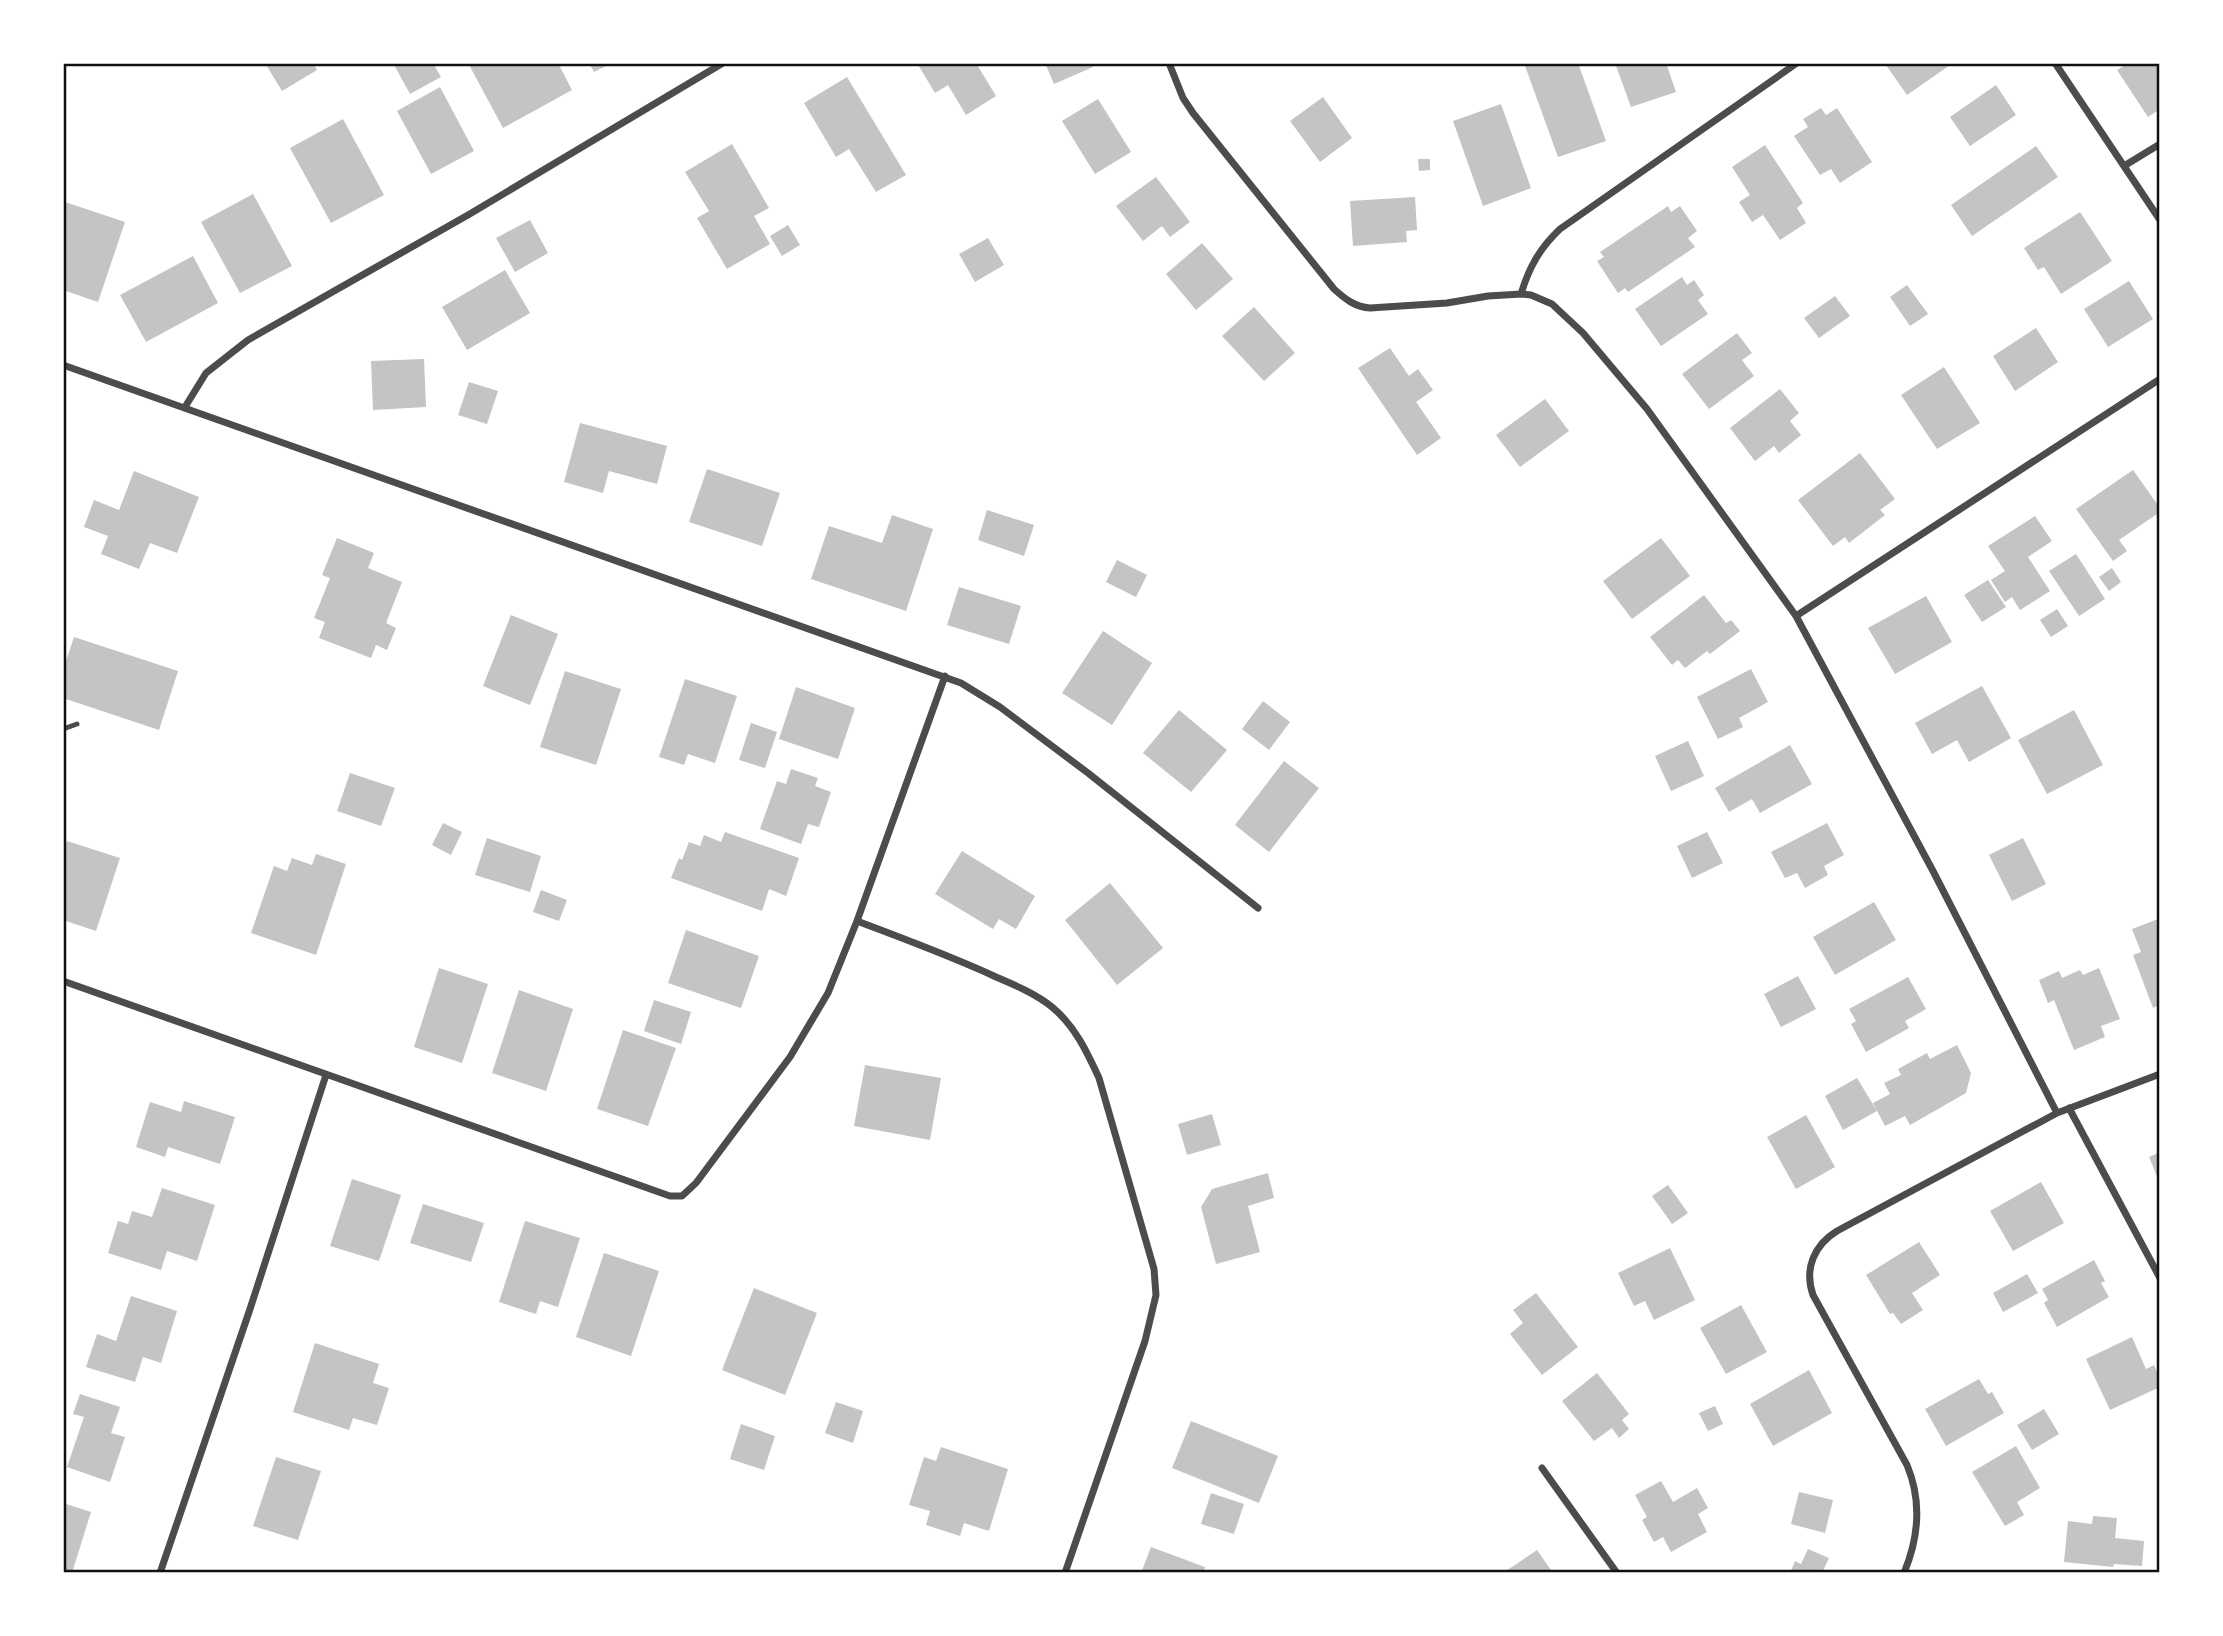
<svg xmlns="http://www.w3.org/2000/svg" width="2223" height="1636" viewBox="0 0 2223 1636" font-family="Cabin,sans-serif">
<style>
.building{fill:#c4c4c4}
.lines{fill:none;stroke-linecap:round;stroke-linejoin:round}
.service{stroke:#4c4c4c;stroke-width:5}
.minor{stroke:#4c4c4c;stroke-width:7}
.neatline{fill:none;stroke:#111;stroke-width:2.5}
</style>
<rect width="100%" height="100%" fill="#fff"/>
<path class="building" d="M265,63h48l4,7 -35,21z
M393,63h40l8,14 -31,17z
M468,63h90l14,27 -69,38z
M589,63h23l-18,9z
M917,63h59l20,33 -30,19 -18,-30 -13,8z
M1045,63h46l2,4 -39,17z
M1524,63h54l28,78 -48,16z
M1615,63h51l10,29 -45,15z
M1889,63h64l-46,32 -21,-30z
M2129,63h31v46l-12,8 -31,-47z
M847,77l59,98 -30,17 -27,-43 -13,8 -32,-54z
M1996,85l20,30 -46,31 -20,-29z
M440,87l34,64 -43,23 -34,-63z
M1323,97l29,41 -32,24 -30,-41z
M1098,99l33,53 -36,22 -33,-53z
M1501,104l30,84 -48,18 -30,-85z
M1821,108l5,7 11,-7 35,54 -32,21 -9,-14 -11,6 -26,-39 14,-9 -5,-8z
M343,119l41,76 -53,28 -41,-75z
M732,144l37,64 -15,8 16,28 -43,25 -30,-51 12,-7 -24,-39z
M1765,145l38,58 -6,5 9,15 -26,17 -17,-25 -11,7 -13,-20 11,-7 -18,-28z
M2036,146l22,31 -86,59 -21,-31z
M1418,159h12v11l-11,1z
M1156,177l34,45 -20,15 -8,-11 -19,15 -27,-35z
M253,194l39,72 -52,27 -39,-71z
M1415,197l2,33 -11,1 1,11 -54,4 -3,-45z
M65,202l60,20 -27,80 -35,-12v-82z
M1668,206l3,6 9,-6 17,25 -9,7 7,9 -67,45 -3,-4 -7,5 -21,-32 7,-4 -4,-5z
M2080,212l32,49 -51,33 -17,-27 -6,3 -14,-22z
M530,220l18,33 -33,19 -19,-34z
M788,225l12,20 -18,11 -12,-20z
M988,238l16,27 -29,17 -16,-28z
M1202,243l31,36 -37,31 -30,-36z
M193,256l25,47 -72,39 -26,-47z
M505,270l25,43 -63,37 -25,-43z
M1682,277l5,8 7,-5 10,15 -6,5 10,14 -47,32 -26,-37z
M2129,281l24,38 -45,28 -24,-38z
M1907,285l21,29 -18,12 -20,-29z
M1835,296l15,20 -31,22 -15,-20z
M1254,307l41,46 -31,28 -42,-45z
M2036,328l22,34 -43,29 -22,-35z
M1737,333l15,20 -10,7 12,16 -45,33 -27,-35z
M1390,348l19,28 9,-7 15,21 -17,12 25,36 -24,17 -59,-87z
M424,359l2,48 -53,3 -2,-49z
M1944,367l36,56 -43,26 -36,-54z
M469,382l29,9 -11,33 -29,-9z
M1780,389l19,24 -9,8 11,14 -22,18 -5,-7 -19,15 -25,-33z
M1545,399l24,32 -49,36 -24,-32z
M580,423l87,23 -10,38 -48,-13 -6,22 -39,-11z
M1860,453l35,46 -15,11 5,5 -36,28 -4,-6 -12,9 -35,-46z
M707,469l73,24 -18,53 -73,-24z
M2133,470l27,38v4l-41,28 8,11 -14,10 -37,-52z
M134,471l65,26 -22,56 -27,-10 -11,26 -38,-15 7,-18 -24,-9 10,-27 25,10z
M987,510l47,15 -10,31 -46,-16z
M892,515l41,14 -27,82 -95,-32 18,-53 53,17z
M2035,516l17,25 -24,16 22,34 -30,19 -8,-13 -7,5 -14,-22 14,-9 -17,-25z
M337,538l37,15 -6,15 34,14 -16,41 10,5 -9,22 -11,-5 -5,13 -52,-20 6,-16 -11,-4 16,-40 -8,-3z
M1661,538l29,38 -58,43 -29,-38z
M2076,554l29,45 -26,17 -30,-45z
M1117,560l30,15 -11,22 -30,-15z
M2112,568l9,14 -12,9 -10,-14z
M1988,580l18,27 -24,15 -18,-27z
M959,587l62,19 -12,38 -62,-19z
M1704,595l22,28 5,-3 9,11 -30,23 -3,-3 -22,17 -7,-8 -6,5 -22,-28z
M1926,596l26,46 -57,32 -27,-46z
M2057,609l11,17 -17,11 -11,-17z
M511,615l47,19 -28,71 -47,-19z
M1103,631l49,32 -40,62 -50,-32z
M74,637l104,34 -19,59 -96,-32v-28z
M1751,669l17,33 -29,16 4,9 -25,12 -21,-42z
M565,671l56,18 -25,76 -56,-18z
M685,679l52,17 -22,67 -27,-9 -4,11 -25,-8z
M1982,686l29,52 -42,24 -12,-22 -25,14 -17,-31z
M796,687l59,21 -17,51 -59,-20z
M1263,701l27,21 -21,28 -27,-21z
M1179,710l48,40 -36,42 -48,-39z
M2074,710l29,55 -56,29 -29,-54z
M751,723l26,9 -12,36 -26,-8z
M1688,741l16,35 -33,15 -16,-35z
M1790,745l22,39 -52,29 -8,-14 -23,13 -14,-24z
M1284,761l35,27 -50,64 -34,-27z
M791,769l27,9 -3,8 16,6 -12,35 -11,-3 -7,20 -41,-15 17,-48 9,3z
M350,773l45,15 -14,38 -44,-15z
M443,823l19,9 -11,23 -19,-10z
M1827,823l17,32 -20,11 4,9 -23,13 -8,-15 -12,5 -14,-26z
M725,832l74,26 -13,38 -17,-7 -7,22 -91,-33 8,-20 3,2 7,-18 11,4 4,-11 17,7z
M1707,832l16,31 -31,15 -15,-32z
M487,838l54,18 -11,36 -55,-17z
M2023,838l23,46 -34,17 -23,-46z
M67,841l53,17 -24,73 -33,-11v-68z
M962,851l73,45 -19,33 -17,-10 -6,10 -58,-35z
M316,854l30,10 -30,91 -65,-22 23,-67 13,5 5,-13 20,7z
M1110,883l53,65 -46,37 -52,-65z
M541,890l26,10 -8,21 -26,-9z
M1874,902l22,38 -61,35 -22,-38z
M2158,919l2,5v81l-7,3 -20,-53 8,-3 -9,-23z
M686,930l73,26 -18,52 -73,-25z
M439,968l49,16 -26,79 -48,-16z
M2099,968l21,51 -19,7 4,11 -31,13 -20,-50 -6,3 -9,-23 20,-9 3,7 18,-8 3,5z
M1798,976l18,33 -35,18 -17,-33z
M1908,977l18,32 -21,12 4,7 -43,24 -15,-28 5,-3 -7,-12z
M519,990l54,19 -27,82 -54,-18z
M654,1000l37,12 -10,32 -37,-13z
M623,1030l53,18 -28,78 -51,-17z
M1957,1045l14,28 -5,20 -56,32 -5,-9 -20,10 -12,-23 17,-9 -6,-11 17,-8 -3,-6 29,-16 3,6z
M865,1065l76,13 -11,62 -76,-14z
M1857,1078l20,33 -34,19 -18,-34z
M184,1101l51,16 -15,47 -52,-17 -3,10 -29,-10 14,-45 31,10z
M1212,1114l9,31 -34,10 -9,-31z
M1806,1115l29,52 -39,22 -29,-52z
M2160,1152v32l-11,-27z
M1268,1173l6,25 -26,8 12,46 -44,12 -15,-57 11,-18z
M352,1179l49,16 -22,66 -49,-15z
M2041,1182l23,41 -51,28 -23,-40z
M1668,1185l20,28 -16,11 -20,-28z
M162,1188l53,17 -18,56 -30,-10 -6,19 -53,-17 10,-32 10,3 4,-13 20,6z
M423,1204l61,19 -13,39 -61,-19z
M525,1221l55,17 -22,69 -18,-6 -4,13 -37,-12z
M1919,1242l21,33 -28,18 11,17 -22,14 -8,-11 -3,1 -24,-39z
M1670,1248l25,52 -41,20 -9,-19 -11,5 -16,-33z
M604,1253l55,18 -28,85 -55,-19z
M2094,1260l11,21 -4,2 8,14 -52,30 -13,-24 4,-3 -6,-11z
M2027,1274l11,19 -35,19 -10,-19z
M754,1288l63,25 -32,82 -63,-25z
M1536,1293l42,54 -36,28 -32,-41 13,-11 -10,-13z
M131,1296l46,15 -16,52 -18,-6 -8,25 -49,-15 11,-33 19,7z
M1741,1305l26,47 -41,22 -26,-46z
M2132,1337l14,32 8,-4 6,13v9l-50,23 -24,-51z
M315,1343l64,21 -6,19 16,5 -12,37 -24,-7 -4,12 -56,-18z
M1809,1370l23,43 -59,33 -23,-42z
M1597,1373l32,41 -7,6 7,9 -10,9 -7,-10 -18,13 -32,-40z
M1979,1379l9,15 4,-2 12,21 -58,33 -21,-37z
M80,1394l40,13 -9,26 14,4 -15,45 -43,-15 17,-50 -11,-3z
M836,1402l27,9 -10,32 -28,-10z
M1715,1406l8,18 -15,7 -9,-18z
M2044,1409l15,25 -27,16 -15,-25z
M1191,1421l87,35 -19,47 -87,-35z
M741,1424l34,12 -11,34 -34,-11z
M2016,1446l24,42 -23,14 7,13 -19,11 -33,-54z
M941,1447l67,22 -19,62 -25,-8 -4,13 -34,-11 4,-14 -21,-6 15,-48 12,4z
M276,1457l45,14 -23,69 -45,-14z
M1661,1481l12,21 24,-14 11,20 -10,6 9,18 -36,20 -8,-15 -9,5 -12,-22 5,-3 -12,-22z
M1799,1492l34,8 -8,33 -34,-9z
M1211,1493l33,11 -10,30 -33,-10z
M63,1503l28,9 -19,61h-9z
M2093,1516l24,2 -2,20 29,3 -2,25 -28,-2 -1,3 -49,-5 4,-41 24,3z
M1151,1547l54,20 -2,6h-62z
M1808,1549l21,9 -7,15h-32l5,-12 6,3z
M1537,1550l16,23h-50z"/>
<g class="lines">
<path class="service" d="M63,729l14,-5"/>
<path class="minor" d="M1169,63l14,35 10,15 141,176c11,10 21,18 36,19l77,-5 41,-7 33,-2 10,1 21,9 31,29 64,76 149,207 137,255 124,242
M2055,63l105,157
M2124,166l36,-22
M1521,294c8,-27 19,-46 39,-65l237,-166
M63,365l898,318 39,24 88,66 170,135
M185,407l21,-34 42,-33 220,-125 255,-152
M1796,616l364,-237
M857,921c47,18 94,35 139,56 19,8 40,17 56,30 23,19 35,45 47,71l55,191 2,26 -11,46 -80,232
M63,981l607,215h12l14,-13 94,-126 38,-64 29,-72 88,-245
M2069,1108l91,170
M1542,1468l75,105
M160,1573l90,-264 76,-234
M1904,1573c15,-36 18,-72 3,-108l-94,-170c-9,-26 1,-50 24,-64l220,-118 103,-39"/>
</g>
<rect width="2223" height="1636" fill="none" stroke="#ffffff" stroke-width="130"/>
<rect x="65" y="65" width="2093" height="1506" class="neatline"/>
</svg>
